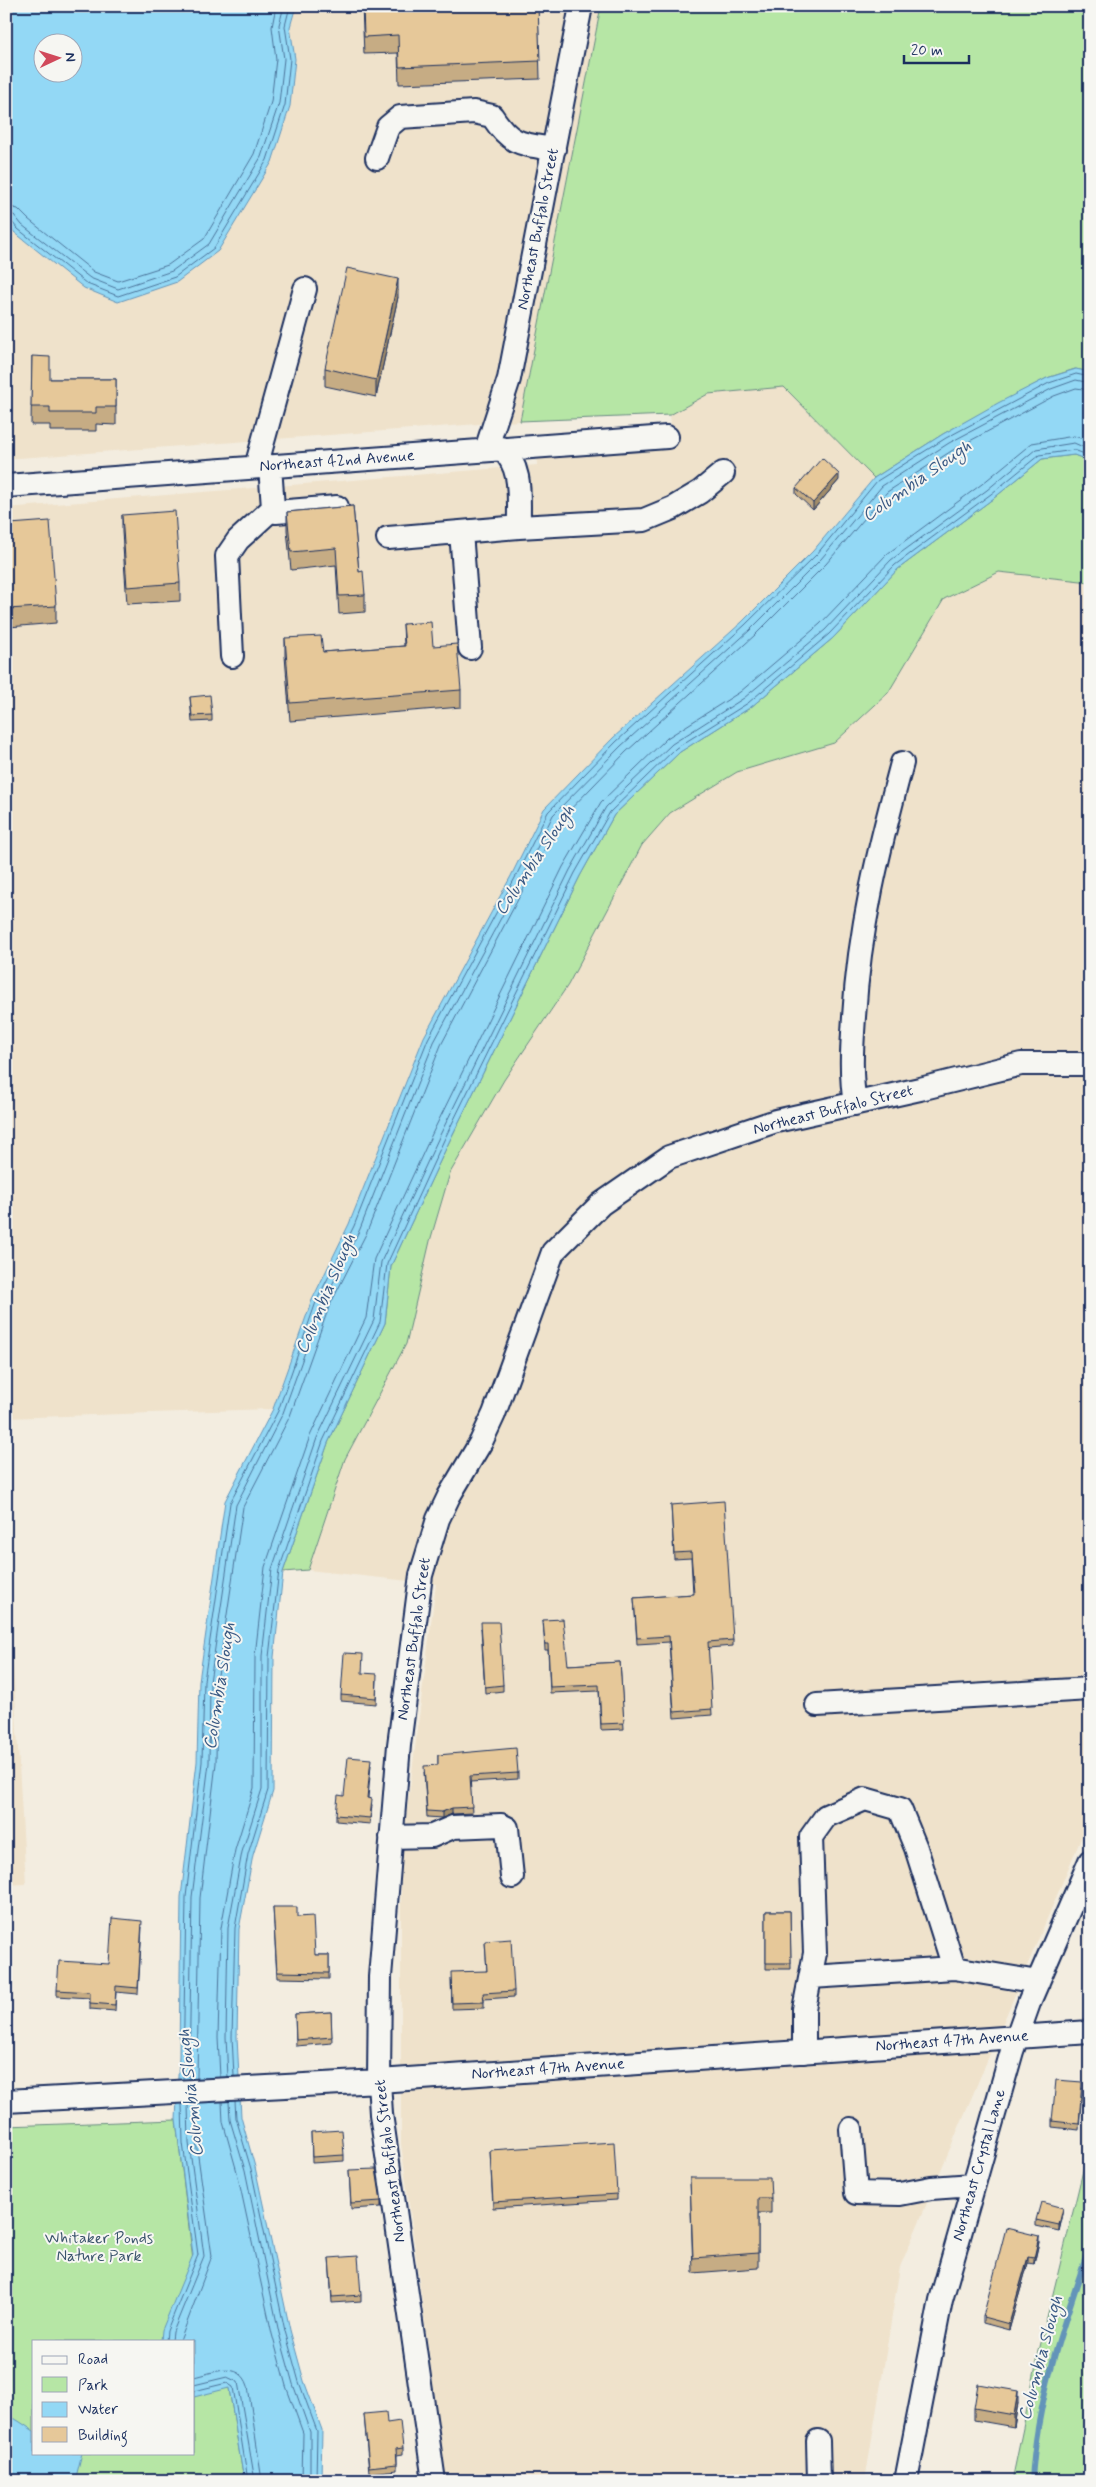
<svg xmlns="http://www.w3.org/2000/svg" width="1096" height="2487" viewBox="0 0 1096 2487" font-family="Mynerve,sans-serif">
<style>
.built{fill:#efe2cb}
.green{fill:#b6e6a5;stroke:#688a82;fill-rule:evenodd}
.water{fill:#93d8f5;stroke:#6394b9;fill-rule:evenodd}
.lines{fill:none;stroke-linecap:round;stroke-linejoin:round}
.shore{stroke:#4b739a;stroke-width:1}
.stream{stroke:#6394b9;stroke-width:6}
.minor-casing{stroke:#1b2f5e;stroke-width:26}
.minor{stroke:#f6f6f2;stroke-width:22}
.wall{fill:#c6ac84;stroke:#1b2f5e}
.shaded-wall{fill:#a18c6b;stroke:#1b2f5e}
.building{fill:#e6c899;stroke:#1b2f5e}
.labels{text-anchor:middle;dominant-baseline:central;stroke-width:4;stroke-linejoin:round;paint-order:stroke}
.street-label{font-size:16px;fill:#1b2f5e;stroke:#f6f6f2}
.park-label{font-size:16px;fill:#3a546c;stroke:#f6f6f2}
.water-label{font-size:18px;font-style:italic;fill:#395984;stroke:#f6f6f2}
</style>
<rect width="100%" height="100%" fill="#f3ede0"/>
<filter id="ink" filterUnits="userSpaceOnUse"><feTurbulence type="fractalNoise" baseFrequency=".02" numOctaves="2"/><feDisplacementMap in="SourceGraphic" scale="10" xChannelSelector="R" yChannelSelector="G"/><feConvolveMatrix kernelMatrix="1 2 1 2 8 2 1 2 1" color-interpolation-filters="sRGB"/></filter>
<g filter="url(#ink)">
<path class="built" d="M296,6h305l-81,415 -514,38v-236l8,9 50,40 208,-110 18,-56 5,-47 -5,-32z
M784,387l90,91 -61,73 -71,71 -129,116 -69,71 -33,67 -87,161 -75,187 -37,76 -39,109 -267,9v-910l531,-43 -1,-21 136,-10 -2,-19 38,-21z
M999,572l91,10v1235l-190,450 -35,214h-419l-45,-337v-286l35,-274 -128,-14 37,-111 30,-57 55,-161 20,-68 54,-93 64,-95 74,-140 28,-32 67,-41 97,-29 54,-50 56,-94z
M12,1645l14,239 -20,1v-239z"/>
<path class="green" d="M601,6h489v366l-15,-3 -28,9 -104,56 -69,44 -90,-91 -76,7 -38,21 -150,6z
M1074,455l16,6v121l-91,-10 -55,27 -56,94 -54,50 -97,29 -67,41 -28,32 -74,140 -64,95 -54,93 -20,68 -24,103 -61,115 -37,111 -25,2 45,-129 57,-120 6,-57 58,-124 131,-266 34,-61 66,-63 71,-45 82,-69 65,-69 96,-71 48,-39z
M176,2120l23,190 30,78 15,93h-238v-355zM34,2341h160v112h-160z
M1090,2142v339h-78l27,-130z"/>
<path class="water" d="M6,6h290l-6,21 5,32 -5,47 -18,56 -54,89 -41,31 -59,20 -34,-14 -70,-56 -8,-9zM42,42h30v30h-30z
M1076,369l14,3v89l-16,-6 -32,4 -48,39 -96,71 -65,69 -82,69 -71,45 -66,63 -34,61 -131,266 -58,124 -6,57 -57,120 -45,129 -9,85 -1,134 -20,64 -14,74 -2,108 4,80 14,50 35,163 14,51 18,49 -1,48v3h-77l-15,-93 -35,9v-56h-33l1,-11 31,-75 -17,-135 3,-64 2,-159 16,-135 2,-81 26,-180 48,-92 39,-109 37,-76 75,-187 87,-161 33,-67 69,-71 129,-116 71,-71 61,-73 69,-44 55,-31 49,-25z
M6,2416l11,4 17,11v22h48l-7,28h-69z"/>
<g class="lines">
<path class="shore" d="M6,206l12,3 10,10 66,53 24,9 50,-16 36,-26 50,-85 17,-52 5,-43 -4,-32 4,-21
M6,214l8,1 8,10 68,53 28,11 54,-18 37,-27 52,-87 18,-54 5,-44 -5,-34 5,-19
M6,220l5,1 7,8 69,55 31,12 57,-19 39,-29 53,-88 18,-55 5,-46 -5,-33 5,-20
M234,2076l-2,-39 3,-109 13,-74 20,-64 1,-133 10,-87 44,-129 57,-119 7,-58 57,-124 131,-267 35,-61 66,-64 72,-45 81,-69 66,-69 96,-71 48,-39 35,-5 16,6
M220,2077l-2,-40 3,-109 14,-78 19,-62 1,-132 10,-89 45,-131 56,-118 8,-59 58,-125 131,-267 38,-65 66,-64 73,-46 80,-68 67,-70 95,-70 50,-41 42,-7 16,5
M228,2077l-2,-40 2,-109 14,-76 20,-63v-133l10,-87 45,-131 57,-118 7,-58 58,-125 131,-267 36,-63 66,-63 72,-46 81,-68 66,-70 96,-70 49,-41 38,-6 16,7
M197,2078l3,-180 16,-135 1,-81 26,-175 47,-91 39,-109 38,-75 74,-187 119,-225 66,-68 129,-117 71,-71 61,-72 66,-42 101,-54 22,-8 14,2
M183,2079l3,-182 16,-135 2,-81 26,-178 48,-92 38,-109 38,-76 74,-187 87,-161 33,-66 68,-70 129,-117 72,-71 60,-73 69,-43 103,-55 27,-9 14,3
M189,2079l3,-182 17,-134 1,-81 26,-177 47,-92 39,-108 38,-76 74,-187 87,-161 32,-66 68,-69 129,-116 71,-71 61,-73 67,-43 102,-54 25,-9 14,3
M235,2101l1,17 15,51 34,162 14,51 18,49 -1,50
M222,2102l1,20 14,50 35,162 14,52 17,47 -1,48
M229,2102l1,18 15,50 34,163 14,51 17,48v49
M166,2341l1,-10 31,-76 -15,-112 -1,-39
M172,2341l1,-9 31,-76 -15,-113 -1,-39
M180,2341l32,-85 -16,-114 -1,-39
M194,2377c18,-4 46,-17 54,9l14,95
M194,2385l33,-8 11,5 17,99
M194,2391l33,-8 6,4 15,94"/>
<path class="stream" d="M1032,2481c4,-80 32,-160 58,-235"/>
<defs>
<path id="minor" d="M377,158l11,-31 12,-10 74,-5 18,4c19,29 29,28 62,33
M486,450l23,-71 72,-373
M270,466l3,42 3,4 61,-5
M256,467l49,-178
M6,486l661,-49
M519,527l125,-7 29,-12 27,-16 23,-19
M461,532l9,116
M388,538l131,-11c-1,-27 5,-59 -18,-79
M232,656l-5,-100 11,-16 35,-32
M855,1104c-5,-31 -3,-57 -1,-87 5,-89 25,-168 48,-254
M817,1705l273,-16
M391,1837l41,-1 21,-9 48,-2 6,3 5,49
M811,1977l143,-9 84,14
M804,2052v-43l11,-56 -4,-116 15,-21 39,-17 35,10 16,39 38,120
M6,2101l373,-20 711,-49
M851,2129l5,64 44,1 31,-6 42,-3
M818,2441l1,40
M434,2481l-53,-367 -2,-33 1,-104 19,-232 22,-170 17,-56 11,-23 32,-54 13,-28 59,-162 48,-48 68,-47 107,-36 144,-32 101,-25h69
M906,2481l35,-181 71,-249 18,-51 60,-139"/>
</defs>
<use href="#minor" class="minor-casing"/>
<use href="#minor" class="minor"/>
</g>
<path class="wall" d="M362,6h176l2,73 -141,5 -1,-31 -34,1z
M398,297l-22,100 -51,-11v-18z
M32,356l18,23h66v46l-20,-1v7h-46v-6h-19z
M839,480l-26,30 -17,-16v-6z
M353,506l6,66 6,23v17l-26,2 -3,-49 -45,5 -4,-40v-18z
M6,515l4,9 46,82v17l-47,4v17l-3,1z
M122,515l58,68v18l-53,3 -5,-72z
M403,624l30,22 28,44v17l-171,14 -5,-65v-18l38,14 81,-6z
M190,697l22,18v6l-20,1z
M671,1505l62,135v6l-25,2 4,67 -38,3 -5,-76 -32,2 -3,-46 59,-4 -2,-36 -17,1z
M543,1620l25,45 52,-3 4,67 -23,1 -2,-39 -49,2 -2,-43h-3z
M481,1628l22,57v6l-18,2z
M377,1680l-1,24 -35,-3v-6z
M438,1755l80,18v6l-48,3 2,31 -20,1 -10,4 -15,-1 -3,-45 14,-7z
M371,1765l-3,33 4,7 -2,19 -34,-3v-6l8,-19z
M273,1907l24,10 18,38h14v24l-52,-1z
M766,1911h24l1,58h-25z
M142,1927l-4,67 -22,-2 -1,19 -25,-2v-11l-33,-2v-6l52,-26z
M485,1941l29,50v6l-30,2v9l-32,1 -1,-31 36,-7z
M331,2012l1,31 -36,3 -1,-32z
M1082,2088l-3,42 -27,-3v-6z
M311,2132l33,23v6l-32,2z
M490,2150l127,44v6l-124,8z
M349,2170l32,31v6l-30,2z
M690,2178l81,20v15h-13v55l-65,5z
M1063,2214l-4,17 -23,-5v-6z
M1039,2242l-5,22 -6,-1 -19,67 -26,-7v-6z
M329,2258l32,37v6l-29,2z
M1018,2403l-4,24 -40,-7v-12z
M364,2414l23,9 16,25v6l-6,1v15l-28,3z"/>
<path class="shaded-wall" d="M398,279v18l-22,100v-17z
M839,474v6l-26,30v-7z
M452,1808v6l-10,4v-6z
M1063,2208v6l-4,17v-6z
M1039,2236v6l-5,22v-6z
M1028,2257v6l-19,67v-6z
M1018,2391v12l-4,24v-12z"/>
<path class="building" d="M363,6h175l2,55 -141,6 -1,-32 -34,2z
M347,268l51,11 -22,101 -51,-12z
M32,356l18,1v22h66v28h-20v6h-46v-6h-19z
M822,458l17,16 -26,29 -17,-15z
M353,506l6,66 4,-1 2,24 -26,1 -3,-48 -45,4 -4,-40z
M175,511l5,72 -53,4 -5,-72z
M6,515h3l1,9 40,-3 6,85 -48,3 1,18h-3z
M431,622l2,24 24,-2 4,46 -171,13 -5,-65 36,-2 2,16 82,-6 -2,-22z
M210,695l2,20 -20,1 -2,-19z
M724,1501l9,139 -25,2 4,67 -38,3 -5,-76 -32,2 -3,-40 60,-4 -3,-42 -17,1 -3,-48z
M563,1619l5,46 52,-3 4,61 -23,1 -2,-39 -49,2 -2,-43h-3l-2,-24z
M481,1622h18l4,63 -18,2z
M344,1653l19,1 -1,19 15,1 -1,24 -35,-3z
M516,1748l2,25 -48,3 2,31 -20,1 -10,4 -15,-1 -3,-45 14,-1v-10z
M348,1757l23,2 -4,39 5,1 -2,19 -34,-3 2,-20 6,1z
M273,1907h24v10l16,-1 2,39h14v18l-52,-1z
M766,1911h24l1,52h-25z
M1086,1911h4v69h-1z
M112,1918l30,3 -4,67 -22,-2 -1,19 -25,-2v-11l-33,-2 2,-29 50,3z
M511,1939l3,52 -31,2 1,9 -32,1 -1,-31 36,-1 -2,-30z
M331,2012l1,25 -36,3 -1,-26z
M1056,2080l26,2 -3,42 -27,-3z
M342,2130l2,25 -32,2 -1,-25z
M614,2142l3,52 -124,8 -3,-52z
M376,2169l5,32 -30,2 -2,-33z
M690,2178h80l1,20h-13v55l-65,5z
M1041,2202l22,6 -4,17 -23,-5z
M1006,2228l33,8 -5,22 -6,-1 -19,67 -26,-7z
M358,2256l3,39 -29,2 -3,-39z
M978,2384l40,7 -4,24 -40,-7z
M386,2412l1,11 13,-2 3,27 -7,1 1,15 -28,3 -5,-53z"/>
</g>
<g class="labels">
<g class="street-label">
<text transform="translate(538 229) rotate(-79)">Northeast Buffalo Street</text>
<text transform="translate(337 461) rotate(-4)">Northeast 42nd Avenue</text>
<text transform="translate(833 1110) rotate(-14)">Northeast Buffalo Street</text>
<text transform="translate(414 1639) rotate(-82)">Northeast Buffalo Street</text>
<text transform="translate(952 2041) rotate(-4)">Northeast 47th Avenue</text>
<text transform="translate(548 2069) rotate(-4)">Northeast 47th Avenue</text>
<text transform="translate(390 2161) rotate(-97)">Northeast Buffalo Street</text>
<text transform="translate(979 2165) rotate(-74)">Northeast Crystal Lane</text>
</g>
<g class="park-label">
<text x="99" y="2238">Whitaker Ponds<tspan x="99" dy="18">Nature Park</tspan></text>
</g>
<g class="water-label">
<text transform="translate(917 481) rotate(-35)">Columbia Slough</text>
<text transform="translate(535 860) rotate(-56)">Columbia Slough</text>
<text transform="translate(326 1294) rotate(-67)">Columbia Slough</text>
<text transform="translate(220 1686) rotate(-81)">Columbia Slough</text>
<text transform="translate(191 2093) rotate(-96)">Columbia Slough</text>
<text transform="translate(1041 2358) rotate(-75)">Columbia Slough</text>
</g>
</g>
<rect width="1096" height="2487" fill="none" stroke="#f6f6f2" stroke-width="25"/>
<rect x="12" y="12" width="1071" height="2462" fill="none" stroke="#1b2f5e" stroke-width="2" filter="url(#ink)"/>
<rect x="32" y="2340" width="162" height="115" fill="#f6f6f2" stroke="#9ea6b7"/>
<rect x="42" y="2356" width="25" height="8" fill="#f6f6f2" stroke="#9ea6b7"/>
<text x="78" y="2364" font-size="15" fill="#1b2f5e">Road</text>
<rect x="42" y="2377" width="25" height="15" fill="#b6e6a5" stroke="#9ea6b7"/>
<text x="78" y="2390" font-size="15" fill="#1b2f5e">Park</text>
<rect x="42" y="2402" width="25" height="15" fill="#93d8f5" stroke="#9ea6b7"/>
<text x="78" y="2414" font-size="15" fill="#1b2f5e">Water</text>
<rect x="42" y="2427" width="25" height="15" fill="#e6c899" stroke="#9ea6b7"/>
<text x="78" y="2440" font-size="15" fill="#1b2f5e">Building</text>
<g transform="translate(58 58) rotate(86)"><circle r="24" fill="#f6f6f2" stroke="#9ea6b7"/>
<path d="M0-4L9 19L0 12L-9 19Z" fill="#d1495b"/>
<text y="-8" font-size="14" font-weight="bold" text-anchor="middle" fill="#1b2f5e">N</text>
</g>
<path d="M904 55v8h65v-8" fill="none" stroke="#1b2f5e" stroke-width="2.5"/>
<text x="911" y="55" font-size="15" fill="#1b2f5e" stroke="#f6f6f2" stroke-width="4" paint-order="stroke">20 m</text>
</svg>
